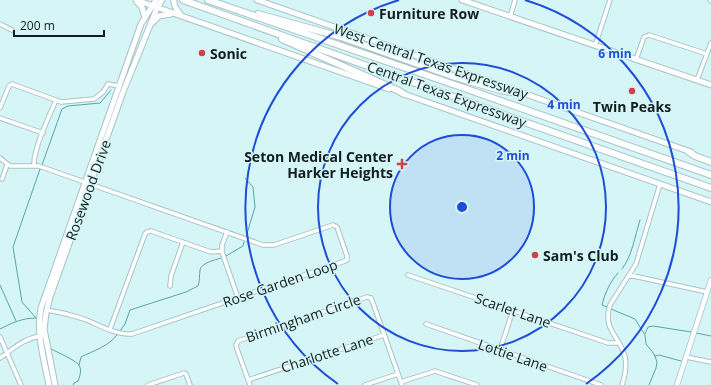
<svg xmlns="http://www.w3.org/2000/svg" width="711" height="385" viewBox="0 0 711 385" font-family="'Open Sans',sans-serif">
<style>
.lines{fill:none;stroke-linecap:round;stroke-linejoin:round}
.stream{stroke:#58a5ac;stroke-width:1}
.minor-casing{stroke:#a7c4c7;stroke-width:5.5}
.tertiary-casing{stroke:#a7c4c7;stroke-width:6}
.secondary-casing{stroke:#a7c4c7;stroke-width:7}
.motorway-casing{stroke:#a7c4c7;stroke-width:8}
.minor{stroke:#fff;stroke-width:3.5}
.tertiary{stroke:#fff;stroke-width:4.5}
.secondary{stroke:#fff;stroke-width:5}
.motorway{stroke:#fff;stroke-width:6}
.ring{fill:none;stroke:#1d4ed8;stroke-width:2}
.poi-dot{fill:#d1414a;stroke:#d6f5f7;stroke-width:1.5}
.labels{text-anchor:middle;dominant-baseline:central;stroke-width:3;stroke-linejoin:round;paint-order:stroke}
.poi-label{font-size:14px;font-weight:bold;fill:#121d1e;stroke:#d6f5f7;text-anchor:start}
.street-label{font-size:14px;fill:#121d1e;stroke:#d6f5f7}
.centre{fill:#1d4ed8;stroke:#d6f5f7;stroke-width:2}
.ring-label{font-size:12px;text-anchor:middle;font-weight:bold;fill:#1d4ed8;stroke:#d6f5f7;stroke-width:3;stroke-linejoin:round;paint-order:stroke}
</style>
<rect width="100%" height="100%" fill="#d6f5f7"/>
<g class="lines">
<path class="stream" d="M42,165l20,-56 6,-3 32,-3 11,-13
M245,178l8,9 2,20 -9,30
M226,256l17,-10 1,-4
M622,269c10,-13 13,-33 18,-49
M0,285l16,36
M607,307l-5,-2c3,-12 8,-23 16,-32
M611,309l24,10 10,16 1,9 8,10 3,8 -1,6 -7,17
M36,318l-14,-16 -9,-55 27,-78
M0,329c12,-6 22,-11 36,-11
M120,331l5,-7 5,-14 56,-18 12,-6c2,-6 1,-9 2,-16 1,-7 15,-10 21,-12
M696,333l15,3
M645,334l3,-7 5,-1 38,6
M51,349c6,3 24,11 28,16 3,5 1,11 -1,16l-5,3 1,1
M655,356l4,-1 22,6
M79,365l2,-8c12,-6 28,-11 36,-22"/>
<defs>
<path id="minor" d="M710,0l1,1
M510,17l5,-17
M0,24l12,6
M595,46l15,-46
M636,60l8,-23 5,-2 58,19
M697,80l14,-37
M0,108l9,-22 3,-2 49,18 33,-3 9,-7 5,-8 11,2
M0,118l43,15
M0,158l10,8h29l224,79h11l59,-20 4,2 10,29v4l-2,1 -213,73c-16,1 -33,-9 -48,-15 -12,-4 -24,-7 -37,-9
M34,166c-1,-17 15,-49 22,-66
M2,179l5,-14
M227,232l-5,13v7l16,46
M408,275l200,68h10
M629,275l78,17
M170,286l1,-10 12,-34
M426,324l175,61
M110,329l35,-95 2,-2 4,-1 60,21 11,-1
M0,337l21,48
M500,350l13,-40
M686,357l25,5
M0,358c13,-9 24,-20 41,-22
M248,380l136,-45
M401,382l34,-11 42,14
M148,385l36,-12 2,1 4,11
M250,385l-13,-36 -1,-4 2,-4 129,-44 4,1 2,5 29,82
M365,385l33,-11
M622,385c3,-9 5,-18 3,-28 -5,-21 -23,-27 -15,-52l26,-41 24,-80"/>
<path id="tertiary" d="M677,385l34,-105"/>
<path id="secondary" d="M136,0l253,89
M174,0c-1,6 4,12 8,16
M257,0l434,152
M462,0l249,85
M137,2l5,5 3,11
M153,22l6,-6 12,-2
M401,93l310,109
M49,385c-5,-26 -13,-51 -8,-77l100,-284 15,-24
M55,385l-11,-56 2,-16 4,-16 73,-205 34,-84 5,-8"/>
<path id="motorway" d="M183,0l299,107 229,81
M208,0l256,88 247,87
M258,14l83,23 111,39 48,14 11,2h8
M282,39l117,52 5,3
M689,152l6,4 16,6"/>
</defs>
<use href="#minor" class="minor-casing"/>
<use href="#tertiary" class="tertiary-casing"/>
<use href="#secondary" class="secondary-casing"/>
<use href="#motorway" class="motorway-casing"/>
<use href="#minor" class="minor"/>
<use href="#tertiary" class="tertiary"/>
<use href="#secondary" class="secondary"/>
<use href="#motorway" class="motorway"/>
</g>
<circle cx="462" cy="207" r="72" fill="#1d4ed8" fill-opacity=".12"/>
<g class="ring">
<circle cx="462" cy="207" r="72"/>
<circle cx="462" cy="207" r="144"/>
<path d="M338 384A216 216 0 0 1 399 0M525 0A216 216 0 0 1 586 384"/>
</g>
<g class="poi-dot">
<circle cx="371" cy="13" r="4"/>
<circle cx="202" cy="53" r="4"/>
<circle cx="632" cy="91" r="4"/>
<path d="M400 158h4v4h4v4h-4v4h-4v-4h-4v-4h4z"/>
<circle cx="535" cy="255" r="4"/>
</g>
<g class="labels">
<g class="poi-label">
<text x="379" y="13">Furniture Row</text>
<text x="210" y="53">Sonic</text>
<text x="632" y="106" text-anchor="middle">Twin Peaks</text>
<text x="393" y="156" text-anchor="end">Seton Medical Center<tspan x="393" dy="16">Harker Heights</tspan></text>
<text x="543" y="255">Sam's Club</text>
</g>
<g class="street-label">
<text transform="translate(431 61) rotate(19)">West Central Texas Expressway</text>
<text transform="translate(447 94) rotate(20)">Central Texas Expressway</text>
<text transform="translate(88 190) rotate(-70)">Rosewood Drive</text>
<text transform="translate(280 283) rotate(-19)">Rose Garden Loop</text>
<text transform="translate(513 310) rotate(19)">Scarlet Lane</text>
<text transform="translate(303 318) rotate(-19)">Birmingham Circle</text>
<text transform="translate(327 353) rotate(-18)">Charlotte Lane</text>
<text transform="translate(513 355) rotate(19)">Lottie Lane</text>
</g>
</g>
<circle cx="462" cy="207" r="6" class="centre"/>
<g class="ring-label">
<text x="615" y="58">6 min</text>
<text x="564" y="109">4 min</text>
<text x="513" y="160">2 min</text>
</g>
<path d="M14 30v6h90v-6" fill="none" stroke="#121d1e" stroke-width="2"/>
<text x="20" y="30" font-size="12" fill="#121d1e" stroke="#d6f5f7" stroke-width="3" paint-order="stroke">200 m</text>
</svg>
